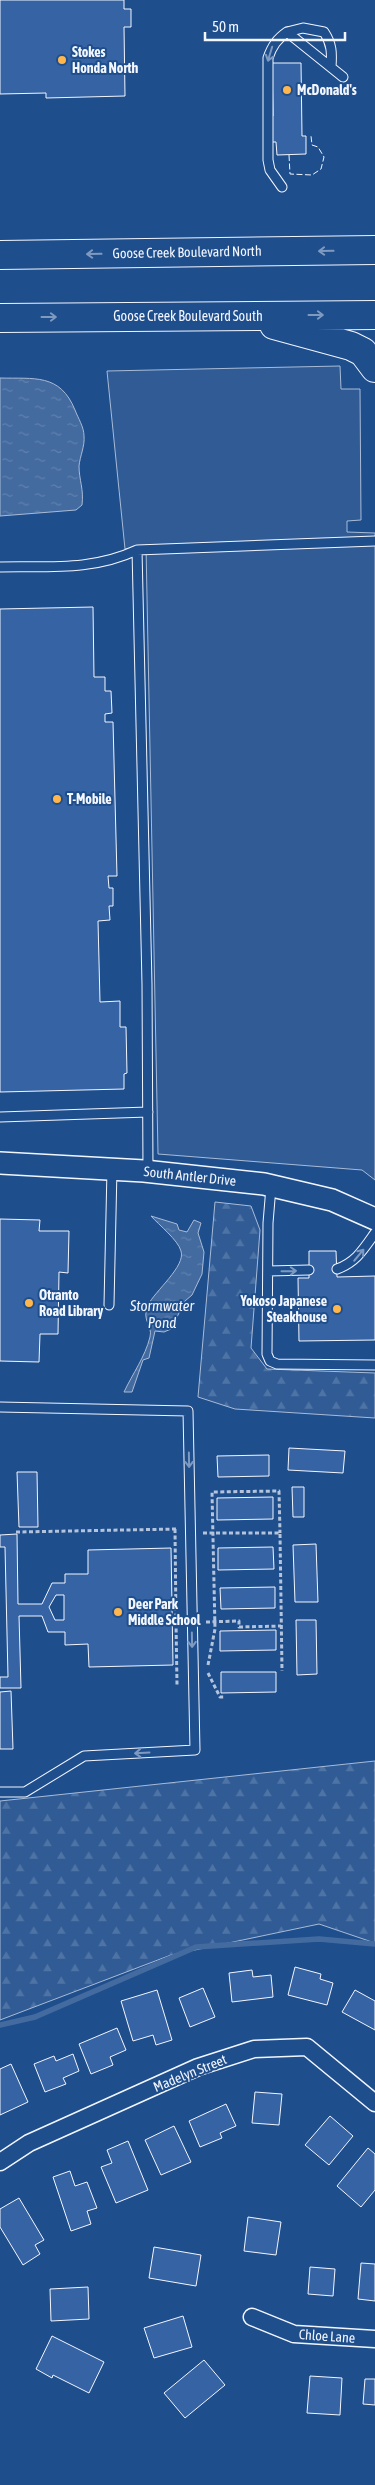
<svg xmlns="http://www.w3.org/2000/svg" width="375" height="2485" viewBox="0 0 375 2485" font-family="'Asap Condensed',sans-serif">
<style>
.forest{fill:url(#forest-firs);stroke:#a8bbd7}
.built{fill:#305b95;stroke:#a8bbd7}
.water{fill:url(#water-ripples);stroke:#a8bbd7}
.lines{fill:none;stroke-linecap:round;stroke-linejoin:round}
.stream{stroke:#446ba0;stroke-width:5.5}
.building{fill:#3563a3;stroke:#f2f6ff;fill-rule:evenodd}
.service-casing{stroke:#f2f6ff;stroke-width:11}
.minor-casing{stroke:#f2f6ff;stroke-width:19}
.tertiary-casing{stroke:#f2f6ff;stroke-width:24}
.trunk-casing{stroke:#f2f6ff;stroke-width:30}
.path{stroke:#b3c4dc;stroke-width:3;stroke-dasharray:4 2.5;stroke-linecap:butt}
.service{stroke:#1f4e8c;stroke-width:9}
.minor{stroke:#1f4e8c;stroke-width:16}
.tertiary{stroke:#1f4e8c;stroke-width:21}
.trunk{stroke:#1f4e8c;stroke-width:28}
.fence{stroke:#f2f6ff;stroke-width:1;stroke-dasharray:6 2.5;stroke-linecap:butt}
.oneway{stroke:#7e9ac0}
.poi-dot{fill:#ffb74d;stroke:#1f4e8c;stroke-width:2}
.labels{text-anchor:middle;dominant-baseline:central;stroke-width:4;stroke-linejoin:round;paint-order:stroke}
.poi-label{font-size:14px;font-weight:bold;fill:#f2f6ff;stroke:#1f4e8c;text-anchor:start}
.street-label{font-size:14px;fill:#f2f6ff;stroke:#1f4e8c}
.water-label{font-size:15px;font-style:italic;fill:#f2f6ff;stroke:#1f4e8c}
</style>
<defs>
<pattern id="forest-firs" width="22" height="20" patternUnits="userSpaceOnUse" patternTransform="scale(1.25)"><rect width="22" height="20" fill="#305b95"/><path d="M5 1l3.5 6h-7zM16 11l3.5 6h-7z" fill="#4e73a5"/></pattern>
<pattern id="water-ripples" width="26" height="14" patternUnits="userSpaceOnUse" patternTransform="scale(1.25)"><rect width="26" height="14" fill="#446ba0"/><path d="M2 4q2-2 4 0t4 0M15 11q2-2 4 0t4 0" fill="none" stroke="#5f81ae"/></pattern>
</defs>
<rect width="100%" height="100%" fill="#1f4e8c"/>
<path class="forest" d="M215,1202l36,4 9,24 -9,118 16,21 108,4v45l-140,-9 -37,-12z
M375,1761v182l-56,-19 -148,31 -171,65v-219z"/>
<path class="built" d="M340,366l1,23h19l1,131 -14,1v11l28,1v647l-13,-10 -204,-16 -12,-608 -21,3 -18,-178z"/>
<path class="water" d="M0,378c34,1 60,-5 75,32 3,8 9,17 9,26 1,10 -4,20 -5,30 0,14 5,23 3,39l-6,5 -76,6z
M151,1216l26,8 2,6 8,2 7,-12 7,3 -3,10 6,19 -2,22 -10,21 -7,6 -14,28 -7,3 -9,-1 -6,27 -6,2 -11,32h-8c9,-19 21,-35 26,-55 3,-12 -9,-16 -2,-32 7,-14 38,-39 33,-54 -3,-11 -22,-26 -30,-35z"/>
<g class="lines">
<path class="stream" d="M0,2025l35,-8 161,-70 123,-8 56,5"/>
</g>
<path class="building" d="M0,0h124v9h7v18h-7l1,69 -79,2v-5l-46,1z
M272,63h29l1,73h4v18l-29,1 -1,-13h-7v-26h4z
M93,607l1,70h11v14h6l1,22 -7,1v8h8l4,154h-9l1,12h4v18h-4l1,14 -12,1 2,81 20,-1v26h6l1,46 -3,1v15l-124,3v-483z
M0,1219l40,1 -1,11h30l-1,42 -9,-1 -1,62h-18l-1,28 -39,-1z
M309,1251h27l1,26 38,-1v64l-76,1 -1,-63h11z
M289,1448l56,3 -2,22 -55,-3z
M269,1455v21l-51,1 -1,-21z
M17,1472h20l1,55h-19z
M292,1487h12v30h-11z
M273,1497v22l-56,1v-22z
M17,1534l1,70h24l10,-21h13v-9h23v-24l83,-2 2,117 -84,2 -1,-23 -23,1v-13h-17l-6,-16h-23l2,72h-21v-11h8l-3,-130h-5v-12zM56,1595h8v25h-9l-6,-13z
M316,1544l2,58h-23l-2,-57z
M273,1547l1,22 -56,1v-22z
M275,1587v21l-54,1 -1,-21z
M296,1620h20l1,54 -20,1z
M276,1630v20l-56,1v-20z
M221,1672h55v20l-55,1z
M11,1691l2,58h-13v-57z
M295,1967l26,7 -1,5 13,4 -6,22 -39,-10z
M252,1970l1,7 18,-2 2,22 -41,5 -3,-29z
M203,1988l12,29 -25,10 -11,-29z
M157,1990l15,50 -16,5 -3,-10 -20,6 -12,-40z
M355,1990l20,11v29l-33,-18z
M117,2028l9,22 -16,7 3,8 -22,9 -12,-30z
M73,2054l6,17 -16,7 3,6 -21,8 -11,-28 20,-8 2,5z
M11,2064l17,38 -28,13v-46z
M255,2092l27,2 -3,31 -27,-2z
M226,2104l10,22 -16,7 2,5 -22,9 -11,-26z
M330,2116l23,20 -24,29 -24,-20z
M174,2126l17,36 -30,13 -16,-35z
M128,2141l20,49 -32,13 -15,-36 11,-4 -5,-13z
M368,2148l7,6v36l-14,17 -24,-21z
M70,2171l5,15 12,-4 10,26 -10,3 4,13 -20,7 -18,-54z
M19,2198l25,42 -9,5 5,9 -17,11 -23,-38v-18z
M248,2217l33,5 -5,33 -32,-4z
M154,2247l47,8 -5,31 -47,-8z
M361,2263l14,1v37l-17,-2z
M310,2267l25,2 -2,27 -25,-2z
M88,2287l1,32 -38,2 -1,-32z
M183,2316l9,31 -38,11 -10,-30z
M52,2336l52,26 -15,31 -36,-18 -1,3 -16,-9z
M204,2360l21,25 -40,33 -21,-25z
M310,2376l32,2 -2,37 -33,-2z
M365,2379h10v26l-12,-1z"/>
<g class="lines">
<defs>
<path id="service" d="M287,32l16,-4 21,4c8,12 8,21 7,35
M282,187l-12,-17 -2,-10v-102c4,-12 9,-19 19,-26l56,45
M137,550l10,434 1,187
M0,567c49,-1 92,4 137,-17l238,-9
M0,1117l148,-5
M271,1187l-3,36 -1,131 3,7 7,3 98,1
M337,1269c19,-7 26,-19 38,-36
M268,1271l41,-1
M109,1305l3,-136
M0,1407l188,4 7,339 -111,6 -59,36h-25"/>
<path id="minor" d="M0,2162l29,-19 169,-76 56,-18 53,-2 68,56
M252,2317l42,17 81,5"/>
<path id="tertiary" d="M0,1163l144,8 120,13 68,16 43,19"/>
<path id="trunk" d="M0,255l375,-5
M0,318l375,-3
M274,325l77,21 12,6 12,16"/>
</defs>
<use href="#service" class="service-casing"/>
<use href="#minor" class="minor-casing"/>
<use href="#tertiary" class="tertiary-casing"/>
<use href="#trunk" class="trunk-casing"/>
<path class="path" d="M175,1529l1,93h4
M16,1532l162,-3
M203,1533h77l2,138
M176,1622l1,63
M206,1622l33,-1v6l42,-1
M208,1665l7,-36 -3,-137 67,-1 1,42
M208,1673l12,24h5"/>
<use href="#service" class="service"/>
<use href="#minor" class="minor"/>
<use href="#tertiary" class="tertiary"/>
<use href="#trunk" class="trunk"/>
<path class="fence" d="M289,155l1,19 22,1 9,-6 3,-12 -6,-10 -6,-2 -1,-9"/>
</g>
<defs><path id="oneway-shaft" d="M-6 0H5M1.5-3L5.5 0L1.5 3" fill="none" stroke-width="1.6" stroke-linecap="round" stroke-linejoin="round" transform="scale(1.25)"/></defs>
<g class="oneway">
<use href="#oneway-shaft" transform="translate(270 54) rotate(107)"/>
<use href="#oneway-shaft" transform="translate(326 251) rotate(179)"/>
<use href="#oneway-shaft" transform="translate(94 254) rotate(179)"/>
<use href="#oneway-shaft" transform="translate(316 315)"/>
<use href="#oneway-shaft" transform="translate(49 317)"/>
<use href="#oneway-shaft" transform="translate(359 1255) rotate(-50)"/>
<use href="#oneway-shaft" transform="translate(289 1271) rotate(-1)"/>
<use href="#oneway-shaft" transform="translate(189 1460) rotate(89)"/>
<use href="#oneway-shaft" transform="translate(192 1640) rotate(89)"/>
<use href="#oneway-shaft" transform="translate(142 1753) rotate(177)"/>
</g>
<g class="poi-dot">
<circle cx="62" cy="60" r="5"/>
<circle cx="287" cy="90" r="5"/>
<circle cx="57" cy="799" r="5"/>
<circle cx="29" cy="1303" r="5"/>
<circle cx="337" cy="1309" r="5"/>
<circle cx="118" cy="1612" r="5"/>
</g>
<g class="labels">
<g class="poi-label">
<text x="72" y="52">Stokes<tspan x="72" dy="16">Honda North</tspan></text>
<text x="297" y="90">McDonald's</text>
<text x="67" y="799">T-Mobile</text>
<text x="39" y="1295">Otranto<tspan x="39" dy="16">Road Library</tspan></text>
<text x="327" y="1301" text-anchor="end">Yokoso Japanese<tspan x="327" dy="16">Steakhouse</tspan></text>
<text x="128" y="1604">Deer Park<tspan x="128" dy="16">Middle School</tspan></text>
</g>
<g class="street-label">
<text transform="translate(187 252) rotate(-1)">Goose Creek Boulevard North</text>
<text x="188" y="316">Goose Creek Boulevard South</text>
<text transform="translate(190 1176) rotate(6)">South Antler Drive</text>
<text transform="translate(190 2073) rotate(-22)">Madelyn Street</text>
<text transform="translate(327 2336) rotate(4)">Chloe Lane</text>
</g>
<g class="water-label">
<text x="162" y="1305">Stormwater<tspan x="162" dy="17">Pond</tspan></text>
</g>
</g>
<path d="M205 32v8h140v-8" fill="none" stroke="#f2f6ff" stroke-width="2.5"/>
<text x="212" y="32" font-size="15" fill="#f2f6ff" stroke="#1f4e8c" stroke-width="4" paint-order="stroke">50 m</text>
</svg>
